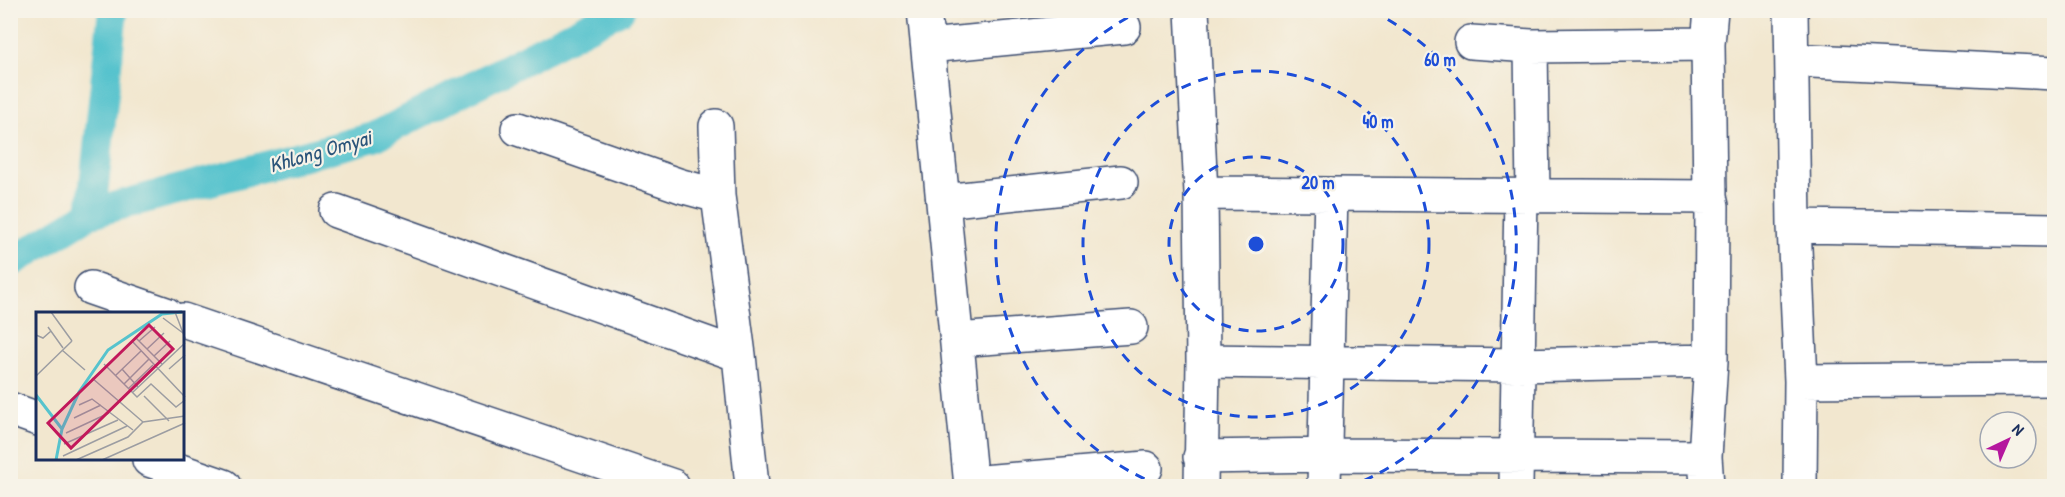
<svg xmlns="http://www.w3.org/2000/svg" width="2065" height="497" viewBox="0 0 2065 497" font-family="'Patrick Hand',sans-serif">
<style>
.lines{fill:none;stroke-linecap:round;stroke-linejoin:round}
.canal{stroke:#56c3cd;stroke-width:30}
.minor-casing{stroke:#3b4b6f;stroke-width:36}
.minor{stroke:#fff;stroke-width:33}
.ring{fill:none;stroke:#1d4ed8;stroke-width:3;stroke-dasharray:10 8}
.labels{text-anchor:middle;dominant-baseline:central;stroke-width:4.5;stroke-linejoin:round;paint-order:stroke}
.water-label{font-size:21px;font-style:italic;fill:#2a547a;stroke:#f7f3e8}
.inset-river{fill:none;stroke:#56c3cd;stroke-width:3}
.inset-road{fill:none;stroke:#9c9da2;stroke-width:1.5}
.view{fill:#c2185b;fill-opacity:0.15;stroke:#c2185b;stroke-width:3}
.inset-edge{fill:none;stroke:#1b2f5e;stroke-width:3}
.centre{fill:#1d4ed8;stroke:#f7f3e8;stroke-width:3}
.ring-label{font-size:18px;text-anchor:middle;font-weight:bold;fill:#1d4ed8;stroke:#f7f3e8;stroke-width:4.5;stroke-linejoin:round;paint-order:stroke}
</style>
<rect width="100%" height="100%" fill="#f7f3e8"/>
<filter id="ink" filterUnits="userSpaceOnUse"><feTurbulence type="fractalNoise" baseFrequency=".0167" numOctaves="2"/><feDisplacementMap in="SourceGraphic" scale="12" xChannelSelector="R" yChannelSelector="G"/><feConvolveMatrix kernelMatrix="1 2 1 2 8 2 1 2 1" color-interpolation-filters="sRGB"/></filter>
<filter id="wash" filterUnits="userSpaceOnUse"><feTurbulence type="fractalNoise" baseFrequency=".008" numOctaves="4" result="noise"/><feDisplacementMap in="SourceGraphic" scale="24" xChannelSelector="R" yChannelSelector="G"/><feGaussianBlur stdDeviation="1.35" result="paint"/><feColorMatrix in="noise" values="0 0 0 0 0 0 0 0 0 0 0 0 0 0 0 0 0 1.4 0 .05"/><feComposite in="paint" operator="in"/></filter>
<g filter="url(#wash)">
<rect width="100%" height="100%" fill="#f2e7cf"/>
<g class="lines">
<path class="canal" d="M91,213l22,-203
M10,263l81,-50 283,-76 246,-127"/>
</g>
</g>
<g filter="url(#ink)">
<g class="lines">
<defs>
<path id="minor" d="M924,10l47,476
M1192,10l9,183 2,168 -2,125
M1791,10l3,216 7,155 -1,105
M1471,42l60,4 177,-2
M928,46l196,-19
M1531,46l2,150
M1792,60l262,13
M716,126l2,70
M518,129l163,57 37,10 21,159 13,131
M1201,193l509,4
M943,201l178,-19
M336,211l403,144
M1794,226l260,4
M91,288l75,26
M183,320l490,166
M957,340l174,-13
M1203,361l314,4 194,-4
M1801,381l253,-2
M10,409l28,10
M1200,457l126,-2 379,2
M149,460l75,26
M971,483l175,-15
M1324,486l7,-292
M1516,486l5,-290
M1707,486l-2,-29 6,-96 1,-155 -2,-9 -2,-153 3,-34"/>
</defs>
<use href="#minor" class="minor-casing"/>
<use href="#minor" class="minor"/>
</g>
</g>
<g class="ring">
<circle cx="1256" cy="244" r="87"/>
<circle cx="1256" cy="244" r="173"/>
<path d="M1161 486A260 260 0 0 1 1140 11M1372 11A260 260 0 0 1 1351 486"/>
</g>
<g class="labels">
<g class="water-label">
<text transform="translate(320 151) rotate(-16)">Khlong Omyai</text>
</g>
</g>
<g transform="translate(36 312)">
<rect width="148" height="148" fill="#f2e7cf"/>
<path class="inset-river" d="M0,83l26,34M20,148l6,-31 17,-37 29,-42 54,-36 20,-2"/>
<path class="inset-road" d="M15,0l21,29M139,0l10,26M127,6l20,15M12,15l15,21M0,23l7,3 8,-7M100,26l26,26M96,29l53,56M103,29l16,-14M111,37l17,-16M26,38l23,20M118,44l16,-15M68,52l33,33 14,-13 25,23 9,-7M86,57l16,18M133,57l16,-14M80,63l25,-24M0,64l36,-35M56,66l51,44M88,72l25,-25M92,77l25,-24M97,80l52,-49M108,84l25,25M43,93l13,-6 41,31M38,106l27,-13M30,121l43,-20M28,132l54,-24M27,144l64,-30M40,148l52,-23 15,-15 42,-6M66,148l83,-37"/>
<path class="view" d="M113,13l24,24 -102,99 -23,-25z"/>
<rect width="148" height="148" class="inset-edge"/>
</g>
<circle cx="1256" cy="244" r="9" class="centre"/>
<g class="ring-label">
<text x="1440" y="66">60 m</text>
<text x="1378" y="128">40 m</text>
<text x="1318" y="189">20 m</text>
</g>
<rect width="2065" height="497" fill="none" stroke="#f7f3e8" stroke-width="36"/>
<g transform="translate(2008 440) rotate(44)"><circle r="28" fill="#f7f3e8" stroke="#9fa5b1" stroke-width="1.5"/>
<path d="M0-4.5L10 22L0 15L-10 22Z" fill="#b5179e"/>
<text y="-9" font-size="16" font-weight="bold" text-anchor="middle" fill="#1b2f5e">N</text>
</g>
</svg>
